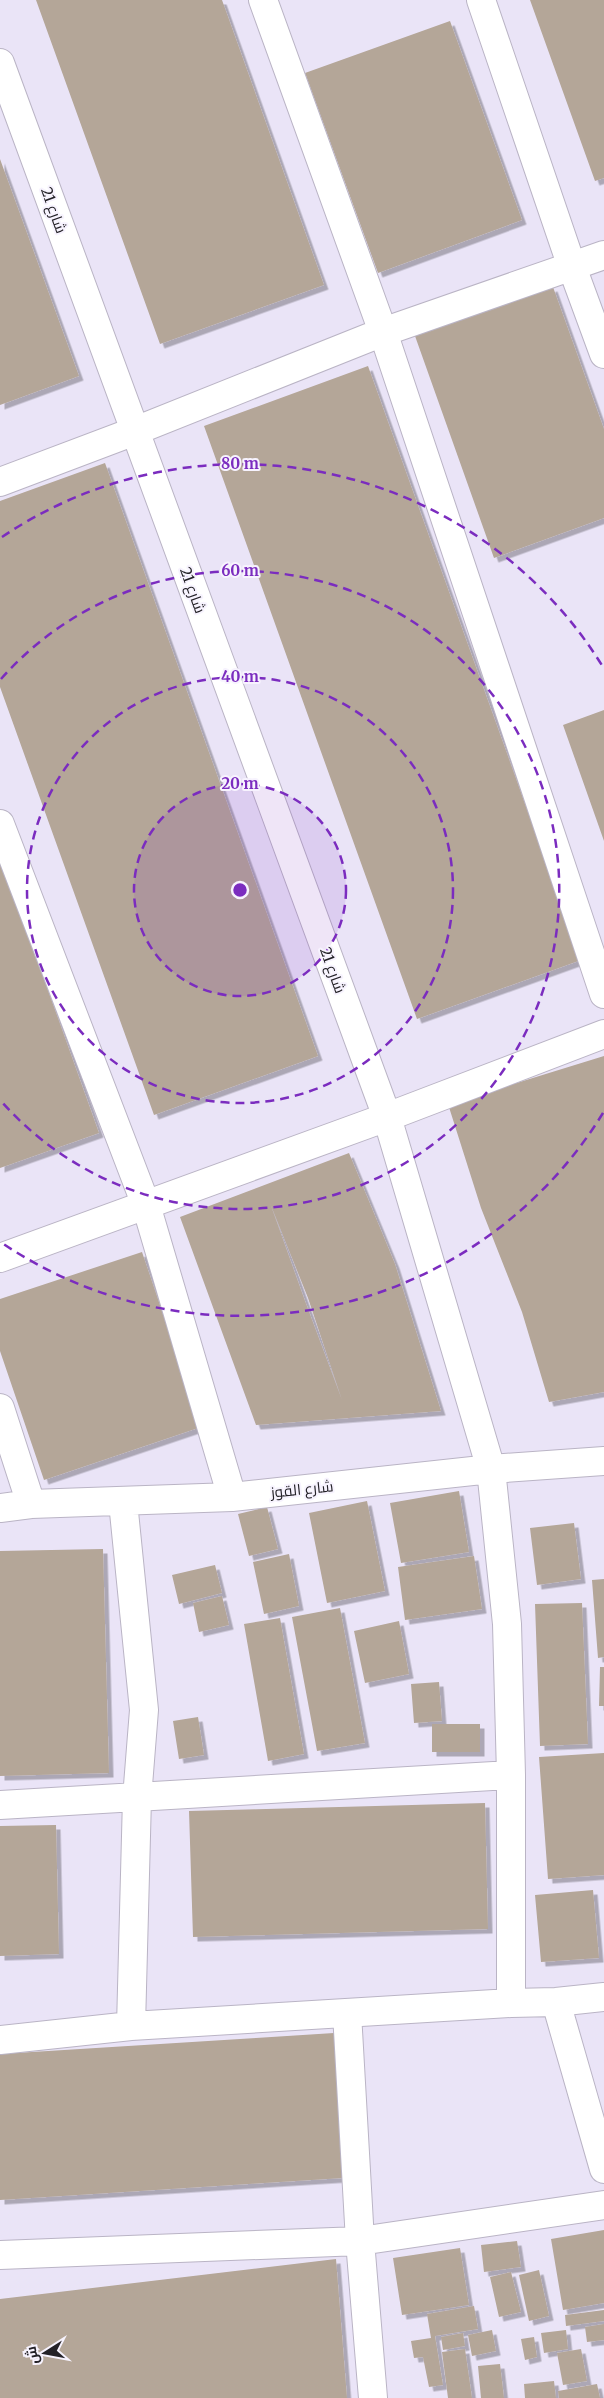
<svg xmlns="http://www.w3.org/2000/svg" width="604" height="2398" viewBox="0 0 604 2398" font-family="Merriweather,Cairo,serif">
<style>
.building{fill:#b4a698;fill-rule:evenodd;filter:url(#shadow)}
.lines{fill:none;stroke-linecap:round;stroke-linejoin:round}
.minor-casing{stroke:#bab4c5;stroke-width:30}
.minor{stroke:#fff;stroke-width:28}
.ring{fill:none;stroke:#7b2cbf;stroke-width:2.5;stroke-dasharray:9 6}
.labels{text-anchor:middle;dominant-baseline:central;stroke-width:4;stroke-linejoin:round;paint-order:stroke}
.street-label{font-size:15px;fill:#232127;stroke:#f7f3fe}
.centre{fill:#7b2cbf;stroke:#f7f3fe;stroke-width:2.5}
.ring-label{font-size:15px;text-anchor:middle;font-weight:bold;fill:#7b2cbf;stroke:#f7f3fe;stroke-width:4;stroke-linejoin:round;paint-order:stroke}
</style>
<defs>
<filter id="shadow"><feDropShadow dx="4.5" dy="4.5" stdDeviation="0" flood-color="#0004"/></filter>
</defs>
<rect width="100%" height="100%" fill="#eae4f7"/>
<path class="building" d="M36,0h186l102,285 -164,59z
M530,0h74v178l-9,3z
M450,21l72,199 -144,53 -73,-200z
M0,159l79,217 -79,29z
M553,287l51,142v89l-110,40 -79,-222z
M368,366l213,594 -164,59 -213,-593z
M105,463l213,593 -164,59 -154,-428v-186z
M604,710v131l-41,-116z
M0,856l99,277 -99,35z
M604,1056v336l-55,10 -27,-90 -41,-104 -33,-104z
M349,1153l46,111 46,147 -185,14 -76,-208zM270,1203l38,95 34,102 -37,-99z
M142,1252l59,175 -157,53 -44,-129v-52z
M459,1491l10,61 -68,11 -11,-60z
M367,1501l18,90 -58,12 -18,-90z
M267,1507l11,42 -29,7 -11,-42z
M574,1523l7,56 -44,6 -7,-57z
M103,1549l6,224 -109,3v-225z
M289,1554l10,52 -35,8 -11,-52z
M474,1556l8,53 -77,11 -7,-53z
M215,1565l7,28 -43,11 -7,-29z
M604,1579v78l-6,1 -6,-78z
M222,1596l7,29 -30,7 -6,-29z
M582,1603l6,141 -48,2 -5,-142z
M340,1608l25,135 -48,8 -25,-134z
M280,1618l24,136 -36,7 -24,-137z
M399,1621l10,53 -44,9 -11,-52z
M600,1667h4v39h-5z
M439,1682l3,39 -28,2 -3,-39z
M198,1717l6,38 -25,4 -6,-38z
M432,1724h48v28h-48z
M604,1753v122l-56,4 -9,-122z
M485,1803l3,126 -295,8 -4,-126z
M56,1825l3,129 -59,2v-130z
M593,1890l6,68 -58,4 -6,-67z
M334,2033l9,145 -343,22v-146z
M604,2230v73l-41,7 -12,-71z
M517,2241l4,26 -37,5 -3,-27z
M460,2248l9,57 -67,10 -9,-57z
M336,2259l11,139h-347v-99z
M539,2270l10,46 -20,5 -10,-46z
M511,2272l10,40 -22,5 -9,-40z
M474,2306l4,23 -43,7 8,49 -14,2 -6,-30 -9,1 -3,-17 20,-3 -4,-24z
M604,2310v11l-38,5 -1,-11z
M604,2324v16l-17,2 -2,-15z
M492,2330l4,21 -24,5 -4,-21z
M566,2330l2,19 -24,4 -3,-20z
M463,2333l2,13 -22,4 -2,-13z
M534,2337l3,20 -12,3 -4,-21z
M465,2349l7,49h-24l-6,-46z
M581,2349l6,32 -24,4 -6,-32z
M500,2364l4,34h-23l-3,-32z
M554,2381l2,17h-31l-1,-14z
M597,2384l3,14h-41l-1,-7z"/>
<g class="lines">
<defs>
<path id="minor" d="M263,0l120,332 221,662
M481,0l91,267 32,87
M0,63l387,1054 104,352 16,155 4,151v228
M0,482l135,-51 248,-99 221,-77
M0,824l146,381 86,292
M0,1258l387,-141 217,-83
M0,1408l31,96
M123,1502l21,208 -7,88 -6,228
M0,1508l31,-4 201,-7 259,-28 113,-8
M0,1805l511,-30
M556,2002l48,167
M347,2013l13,228 13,157
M0,2040l131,-14 380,-23 45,-1 48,-5
M0,2255l360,-14 244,-36"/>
</defs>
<use href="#minor" class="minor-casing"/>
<use href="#minor" class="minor"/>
</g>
<circle cx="240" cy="890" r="106" fill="#7b2cbf" fill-opacity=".12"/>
<g class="ring">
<circle cx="240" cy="890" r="106"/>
<circle cx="240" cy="890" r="213"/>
<path d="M1 679A319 319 0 1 1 1 1101"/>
<path d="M603 1113A426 426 0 0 1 2 1243M2 537A426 426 0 0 1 603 667"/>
</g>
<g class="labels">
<g class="street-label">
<text transform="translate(54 210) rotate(70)">شارع 21</text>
<text transform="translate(193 590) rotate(70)">شارع 21</text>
<text transform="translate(333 970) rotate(70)">شارع 21</text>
<text transform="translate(302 1489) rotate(-6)">شارع القوز</text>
</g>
</g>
<circle cx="240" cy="890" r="8" class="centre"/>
<g class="ring-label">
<text x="240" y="469">80 m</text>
<text x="240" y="576">60 m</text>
<text x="240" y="682">40 m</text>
<text x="240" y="789">20 m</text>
</g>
<g transform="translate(45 2353) rotate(259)" stroke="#f7f3fe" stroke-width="4" paint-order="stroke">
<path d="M0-4L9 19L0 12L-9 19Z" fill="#232127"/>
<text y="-8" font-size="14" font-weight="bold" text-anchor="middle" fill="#232127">ش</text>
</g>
</svg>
